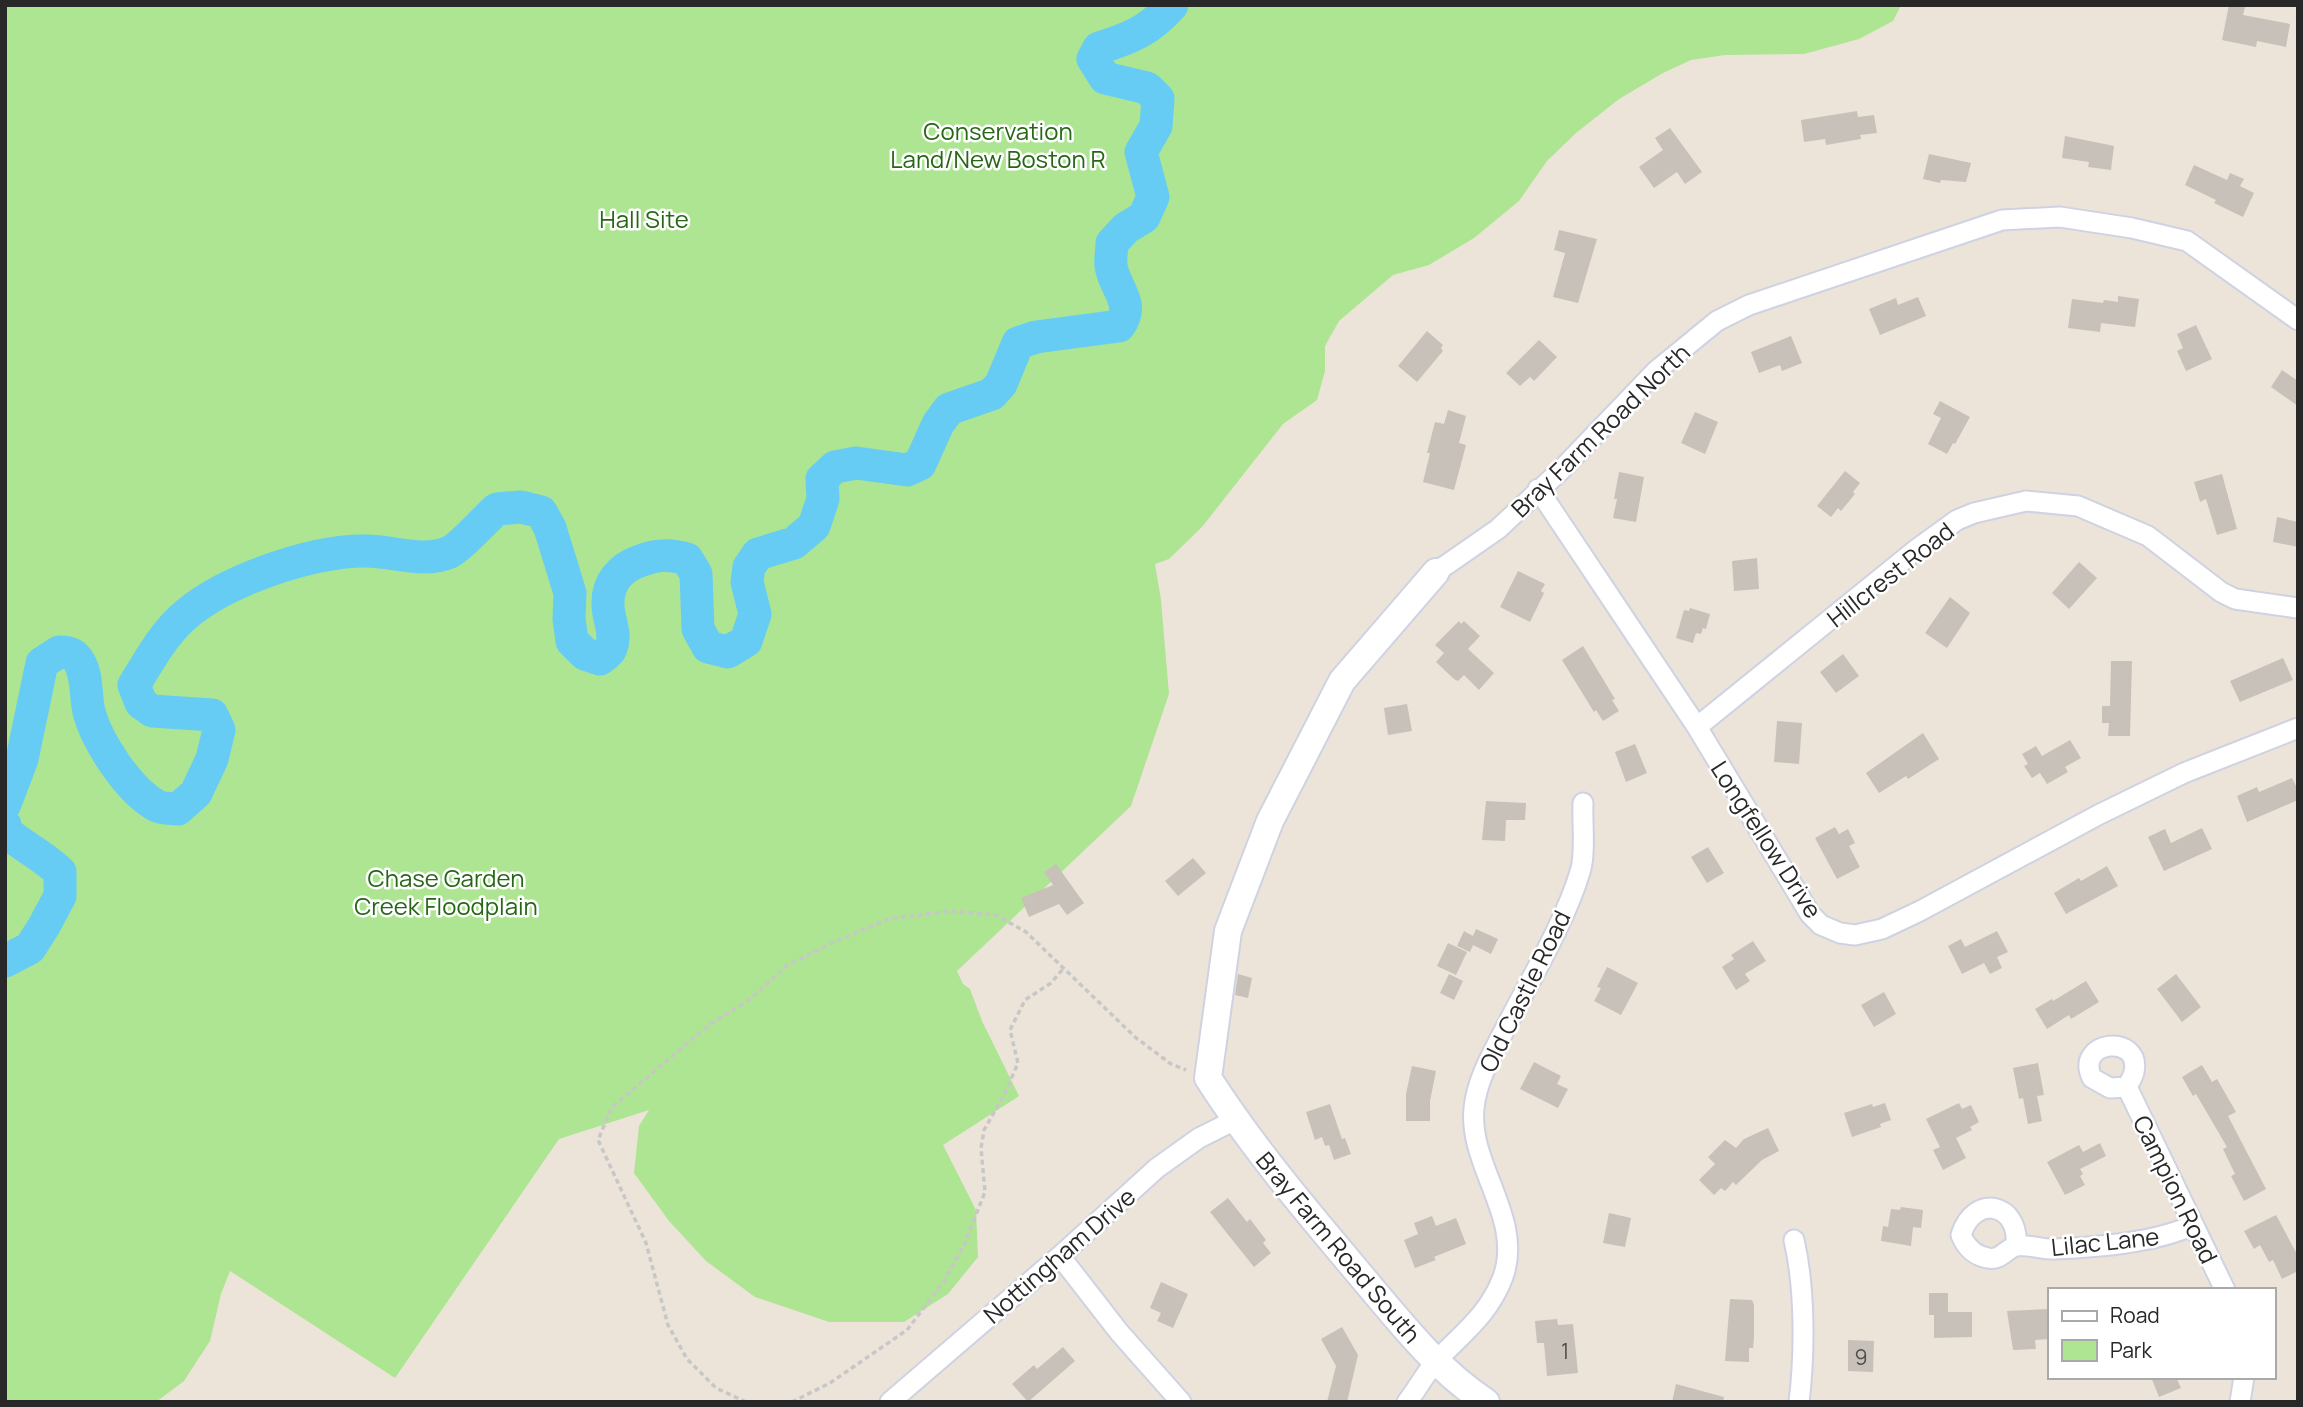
<svg xmlns="http://www.w3.org/2000/svg" width="2303" height="1407" viewBox="0 0 2303 1407" font-family="Manrope,sans-serif">
<style>
.green{fill:#ade592}
.lines{fill:none;stroke-linecap:round;stroke-linejoin:round}
.river{stroke:#66ccf3;stroke-width:33}
.building{fill:#c7c1b9}
.street-casing{stroke:#ced2e2;stroke-width:23}
.secondary-casing{stroke:#ced2e2;stroke-width:30}
.path{stroke:#c7c7c7;stroke-width:3.5;stroke-dasharray:5 3.5;stroke-linecap:butt}
.street{stroke:#fff;stroke-width:19}
.secondary{stroke:#fff;stroke-width:26}
.labels{text-anchor:middle;dominant-baseline:central;stroke-width:5;stroke-linejoin:round;paint-order:stroke}
.number-label{font-size:21px;fill:#504e4c}
.park-label{font-size:24px;fill:#266716;stroke:#fff}
.street-label{font-size:24px;fill:#282828;stroke:#fff}
</style>
<rect width="100%" height="100%" fill="#ece4d9"/>
<path class="green" d="M5,5h1894l1,2 -7,14 -34,18 -55,15 -79,1 -34,5 -28,13 -44,26 -43,34 -29,28 -28,40 -45,37 -45,27 -36,10 -54,46 -14,25v25l-8,29 -34,24 -81,103 -33,32 -14,5 6,36 8,94 -38,112 -174,165 6,13 7,5 12,32 37,75 -76,49 33,65 2,47 -30,37 -44,28h-75l-74,-25 -49,-36 -37,-40 -35,-48 5,-47 10,-16 -90,29 -164,239 -165,-107 -9,23 -11,47 -26,40 -28,21h-151z"/>
<g class="lines">
<path class="river" d="M5,804l17,-45 20,-96 17,-11c8,0 14,1 19,8 10,14 7,35 11,52 8,30 40,79 68,94 6,3 15,2 21,3l18,-16 16,-34 7,-29 -7,-15 -60,-4 -11,-8 -7,-18c14,-22 27,-47 46,-65 39,-38 132,-70 186,-69 28,0 56,13 84,1 12,-6 35,-33 47,-43l24,-2 20,5 9,16 20,65 -1,26 3,22 13,13 15,5c4,-3 9,-6 11,-11 6,-15 -3,-28 -3,-43 -1,-22 12,-37 32,-44 16,-7 30,-7 47,-2l9,15 2,55 10,18 20,5 18,-11 9,-27 -8,-32 2,-15 9,-13 36,-11 20,-17 9,-27 -1,-20 13,-12 21,-4 51,7 13,-6 18,-40 11,-15 43,-15 9,-10 17,-41 18,-6 83,-11c17,-23 -4,-36 -8,-60 -1,-7 1,-16 1,-23l14,-15 18,-11 9,-20 -12,-45 15,-26 2,-27 -11,-11 -42,-10 -12,-19 6,-11c32,-10 51,-18 73,-43
M5,825l1,7c18,15 37,24 54,40v24l-16,30 -14,22 -25,13"/>
</g>
<path class="building" d="M2229,5l16,2 -2,8 47,9 -4,23 -29,-6 -1,6 -34,-7z
M1857,111l1,6 16,-2 3,18 -17,2 1,4 -35,6 -1,-6 -21,3 -3,-22z
M1670,128l32,44 -17,12 -8,-12 -23,16 -15,-21 24,-17 -8,-12z
M2065,136l49,10 -3,24 -23,-3 1,-5 -27,-4z
M1929,154l42,9 -5,19 -25,-2 -1,3 -17,-4z
M2194,165l33,15 3,-7 14,6 -4,7 14,7 -11,24 -29,-14 2,-3 -31,-15z
M1559,230l38,9 -19,64 -25,-6 12,-44 -11,-3z
M2118,296l21,3 -4,28 -34,-4 -1,9 -32,-4 4,-29 31,4 1,-3 14,2z
M1918,297l8,19 -46,19 -11,-26 27,-11 2,7z
M2196,325l16,34 -26,12 -9,-20 6,-3 -6,-14z
M1427,331l16,14 -2,3 2,3 -26,31 -19,-16z
M1791,336l11,27 -20,8 -2,-6 -21,8 -8,-21z
M1539,340l18,17 -23,24 -4,-4 -10,9 -14,-13z
M2282,370l16,11v25l-27,-19z
M1940,401l30,16 -15,27 -2,-1 -6,11 -19,-10 13,-26 -8,-4z
M1448,410l18,6 -7,27 7,2 -12,45 -31,-8 7,-29h-3l8,-31 9,2z
M1695,412l23,10 -13,32 -24,-11z
M1845,471l15,12 -7,9 2,2 -14,17 -3,-3 -7,9 -14,-11z
M1619,472l25,5 -8,45 -23,-4 4,-19h-3z
M2222,474l15,55 -20,6 -11,-36 -6,3 -6,-20z
M2277,517l21,5v25l-25,-5z
M1757,558l2,31 -25,2 -2,-30z
M2079,562l18,16 -28,31 -17,-16z
M1518,571l27,13 -4,7 3,2 -14,29 -30,-15z
M1950,597l20,16 -23,35 -22,-15z
M1690,608l20,6 -4,15 -3,-1 -2,6 -5,-1 -3,10 -17,-5 8,-28 5,1z
M1459,621l2,3 3,-3 16,15 -12,13 26,24 -15,17 -15,-15 -6,6 -4,-2 -18,-17 8,-9 -9,-8z
M1583,646l32,53 -3,1 7,11 -16,10 -7,-11 -2,2 -32,-52z
M1843,654l16,22 -23,17 -16,-21z
M2283,658l10,22 -53,22 -10,-21z
M2111,661h21l-2,75h-22l1,-13h-7v-17h8z
M1407,704l5,27 -24,4 -4,-27z
M1777,721l25,2 -3,41 -25,-2z
M1923,733l16,26 -31,20 -2,-3 -27,17 -13,-20z
M2070,740l11,18 -16,9 3,5 -21,12 -7,-11 -8,5 -8,-12 4,-2 -6,-10 14,-8 6,10z
M1635,744l12,29 -21,9 -11,-30z
M2292,778l6,12v10l-51,22 -10,-26 20,-9 2,5z
M1486,801l40,2 -1,17h-19l-1,21 -23,-1z
M1835,827l4,7 9,-5 7,14 -6,3 11,21 -23,12 -22,-41z
M2202,828l10,21 -48,22 -16,-34 17,-8 6,14z
M1708,847l16,26 -17,10 -16,-26z
M1193,858l13,15 -28,23 -13,-15z
M1056,864l28,39 -17,12 -8,-11 -30,13 -8,-19 32,-13 -9,-13z
M2107,866l11,20 -52,28 -12,-21 25,-15 2,3z
M1476,929l22,10 -7,15 -18,-9 -3,7 -13,-6 7,-15 9,5z
M1997,931l11,21 -11,5 5,11 -12,6 -6,-11 -22,11 -14,-28 13,-7 4,8z
M1753,941l13,20 -21,13 5,7 -14,9 -14,-23 12,-8 -3,-4z
M1448,943l19,9 -11,23 -19,-9z
M1607,967l31,16 -17,32 -27,-14 7,-13 -4,-1z
M1238,974l14,4 -4,20 -13,-3z
M1449,974l14,7 -9,19 -14,-7z
M2176,974l25,33 -19,15 -25,-33z
M2086,981l13,21 -28,17 -2,-4 -22,14 -12,-20 17,-10 1,2z
M1884,992l12,22 -22,13 -13,-22z
M1534,1062l27,14 -4,8 11,5 -10,19 -38,-19z
M2038,1063l6,32 -7,1 5,25 -14,3 -5,-26 -4,1 -6,-31z
M2202,1065l10,17 5,-3 19,33 -8,4 38,73 -22,12 -13,-25 4,-2 -12,-25 4,-2 -31,-53 -3,2 -11,-19z
M1412,1066l24,5 -6,30v20h-24v-27z
M1885,1103l6,17 -11,4 1,3 -29,10 -8,-24 28,-9 1,3z
M1959,1103l3,6 9,-4 8,17 -9,5 2,3 -16,8 10,20 -23,12 -10,-20 7,-3 -14,-28z
M1330,1104l12,35 3,-1 6,16 -17,6 -5,-15 -4,1 -3,-9 -7,3 -9,-28z
M1768,1128l11,23 -17,9 -26,25 -3,-3 -8,9 -4,-3 -7,7 -15,-15 16,-16 -7,-7 17,-17 11,8 8,-9z
M2100,1143l6,13 -26,13 3,5 -3,2 5,9 -20,10 -18,-33 32,-17 4,7z
M1228,1198l19,24 3,-3 16,21 -3,3 8,10 -17,14 -44,-55z
M1901,1207l22,3 -2,18 -8,-1 -2,19 -30,-5 2,-15 5,1 3,-18 9,1z
M1609,1213l22,5 -6,29 -22,-4z
M2276,1215l22,41v15l-16,8 -9,-19 -4,2 -9,-17 -6,4 -10,-18z
M1432,1216l4,10 20,-8 10,26 -32,13 2,3 -21,8 -11,-28 14,-6 -4,-11z
M1161,1282l27,12 -15,34 -16,-7 4,-8 -11,-5z
M1929,1293h19v19h24v25l-38,1v-23h-5z
M1730,1299l22,1 2,5v33l-1,10h-4v14l-24,-1z
M2049,1309v30l-14,1 1,9 -23,1 -6,-39z
M1557,1319l1,6 15,-1 5,49 -31,3 -3,-33h-7l-2,-22z
M1342,1327l16,28 -11,47h-20l9,-36 -15,-27z
M1848,1340l26,1 -1,31 -25,-1z
M1063,1347l12,14 -47,41 -16,-18 22,-19 3,4z
M2151,1377h25l5,11 -22,9z
M1676,1384l48,13 -1,5h-51z"/>
<g class="lines">
<defs>
<path id="street" d="M1538,489l159,238 113,187 11,11 19,8 15,2 27,-6 38,-18 178,-96 86,-42 114,-45
M1436,572l62,-43 64,-60 94,-98 61,-50 32,-16 253,-85 58,-3 72,11 55,13 111,79
M1697,727l220,-178 40,-29 17,-7 52,-12 52,5 70,30 73,56 14,7 63,9
M2127,1087l-17,1 -18,-10c-18,-38 50,-45 42,-6 -1,5 -5,11 -7,15l98,203
M1794,1240c11,47 11,113 5,162
M2016,1246c4,-43 -42,-53 -55,-11 5,12 14,21 27,23 13,3 18,-10 29,-12 12,-2 26,4 38,3 42,-2 100,-6 138,-24
M1060,1256l59,76 62,70
M890,1402l170,-146 97,-88 42,-30 36,-18
M1407,1402c11,-14 19,-30 31,-43 26,-27 51,-45 65,-82 21,-59 -35,-111 -29,-169 3,-30 20,-57 33,-83 24,-47 58,-103 73,-153 6,-18 2,-50 3,-69
M2240,1402l4,-25"/>
<path id="secondary" d="M1436,572l-94,109 -72,140 -42,110 -20,147c45,70 100,135 154,199 38,45 74,92 124,125"/>
</defs>
<use href="#street" class="street-casing"/>
<use href="#secondary" class="secondary-casing"/>
<path class="path" d="M746,1402l-30,-14 -29,-29 -19,-34 -22,-82 -48,-103 14,-33 97,-82 40,-25 39,-35 48,-24 53,-22 60,-8 47,4 30,17 109,105 36,27 15,6
M792,1402l38,-19 77,-53 37,-49 20,-36 21,-53 -4,-44 3,-18 21,-37 13,-30 -8,-33 15,-30 26,-17 12,-14"/>
<use href="#street" class="street"/>
<use href="#secondary" class="secondary"/>
</g>
<g class="labels">
<g class="number-label">
<text x="1565" y="1351">1</text>
<text x="1861" y="1357">9</text>
</g>
<g class="park-label">
<text x="998" y="130">Conservation<tspan x="998" dy="28">Land/New Boston R</tspan></text>
<text x="644" y="218">Hall Site</text>
<text x="446" y="877">Chase Garden<tspan x="446" dy="28">Creek Floodplain</tspan></text>
</g>
<g class="street-label">
<text transform="translate(1600 430) rotate(-44)">Bray Farm Road North</text>
<text transform="translate(1890 574) rotate(-38)">Hillcrest Road</text>
<text transform="translate(1767 839) rotate(57)">Longfellow Drive</text>
<text transform="translate(1524 991) rotate(-64)">Old Castle Road</text>
<text transform="translate(2176 1189) rotate(64)">Campion Road</text>
<text transform="translate(2105 1241) rotate(-6)">Lilac Lane</text>
<text transform="translate(1339 1247) rotate(50)">Bray Farm Road South</text>
<text transform="translate(1059 1255) rotate(-41)">Nottingham Drive</text>
</g>
</g>
<rect width="2303" height="1407" fill="none" stroke="#282828" stroke-width="14"/>
<rect x="2048" y="1288" width="228" height="91" fill="#ffffff" stroke="#a9a9a9" stroke-width="2"/>
<rect x="2062" y="1311" width="35" height="10" fill="#ffffff" stroke="#a9a9a9" stroke-width="2"/>
<text x="2110" y="1323" font-size="21" fill="#282828">Road</text>
<rect x="2062" y="1340" width="35" height="21" fill="#ade592" stroke="#a9a9a9" stroke-width="2"/>
<text x="2110" y="1358" font-size="21" fill="#282828">Park</text>
</svg>
